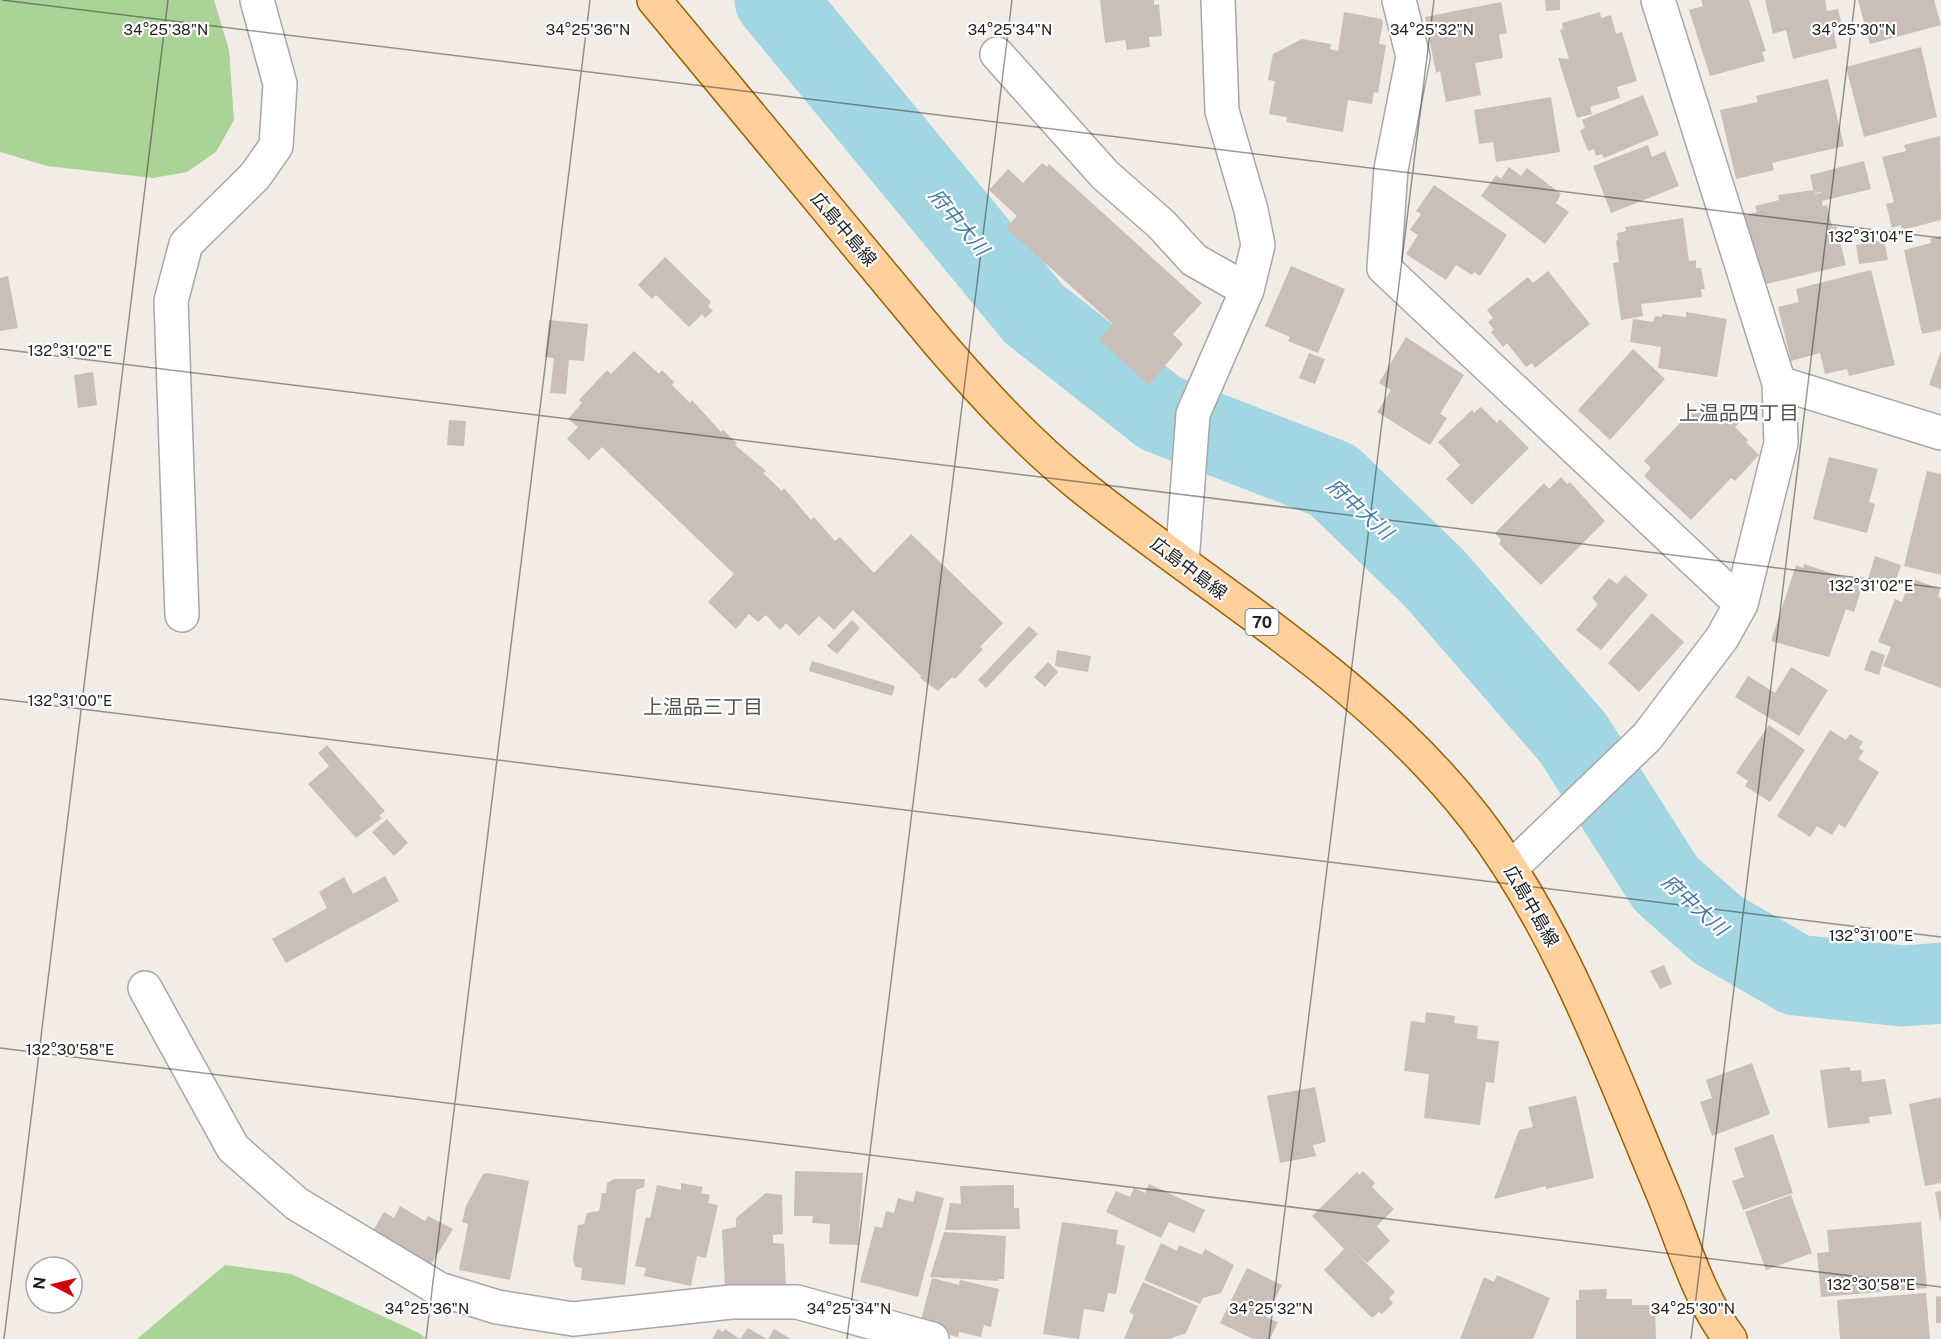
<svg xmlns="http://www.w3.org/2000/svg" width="1941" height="1339" viewBox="0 0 1941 1339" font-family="'Public Sans','Noto Sans JP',sans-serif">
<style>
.forest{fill:#abd397}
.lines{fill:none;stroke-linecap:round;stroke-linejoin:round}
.river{stroke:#a2d6e2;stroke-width:81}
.building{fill:#c9beb8}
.minor-casing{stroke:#a7a7a7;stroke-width:36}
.major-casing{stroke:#9b6100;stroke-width:36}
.minor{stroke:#fff;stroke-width:33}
.major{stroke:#ffd09c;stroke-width:33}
.ticks{fill:none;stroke:#202020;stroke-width:1.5;stroke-opacity:0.45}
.labels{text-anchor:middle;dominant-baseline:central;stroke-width:4.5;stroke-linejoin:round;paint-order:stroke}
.shield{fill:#fff;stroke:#636363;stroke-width:1.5}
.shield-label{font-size:16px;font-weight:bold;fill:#202020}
.street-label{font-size:18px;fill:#202020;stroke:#fff}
.water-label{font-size:20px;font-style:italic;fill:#3f78a6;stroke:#fff}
.neighbourhood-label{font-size:20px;fill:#535353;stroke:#fff}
.ticks-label{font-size:15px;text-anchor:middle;fill:#202020;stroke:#fff;stroke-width:4.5;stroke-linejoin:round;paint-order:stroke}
</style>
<rect width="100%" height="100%" fill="#f1ece5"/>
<path class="forest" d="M0,0h214l15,50 5,70 -18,32 -29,20 -34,6 -106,-12 -47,-14z
M225,1265l66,9 128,59 7,6h-289z"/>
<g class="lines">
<path class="river" d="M775,0l259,314 126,99 173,67 102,99 138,159 93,146 52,46 78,45 107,11 38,-3"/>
</g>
<path class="building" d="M1100,0h54v5l5,-1 3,32 -13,1 1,10 -23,3 -2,-10 -20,3z
M1545,0h15v10l-14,1z
M1701,0h48l17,51 -4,1 3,9 -55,15 -21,-66 14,-4z
M1765,0h60l2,11 11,-2 4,17 -9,2 4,20 -44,11 -7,-29 -13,4z
M1858,0h76l7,25 -71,19z
M1501,2l6,31 -8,2 4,23 -28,5 6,32 -35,7 -6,-31 -4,2 -11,-56z
M1344,12l37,7 2,3 -4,22 7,1 -8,48 -4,-1 -2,12 -24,-4 -5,32 -57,-10 1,-5 -18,-3 6,-33 -7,-1 5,-26 29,-15 29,5 -1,5 8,2z
M1600,12l1,6 10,-3 5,19 6,-2 15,49 -20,6 3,11 -30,9 2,7 -15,4 -19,-60 11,1 -9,-29 3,-1 -1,-6z
M1921,47l16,70 -73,20 -18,-70z
M1828,79l16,67 -72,17 2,7 -38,9 -16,-69 38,-8 -2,-6z
M1643,95l16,40 -55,23 -2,-4 -6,2 -2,-7 -6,2 -8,-20 5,-3 -3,-8z
M1551,97l9,55 -64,10 -3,-20 -14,2 -5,-34z
M1940,136l1,84 -39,10 -1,-5 -9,3 -6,-24 8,-2 -12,-45 24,-6 -2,-6z
M1648,145l4,12 13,-6 14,35 -68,27 -18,-47z
M1864,161l7,28 -49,12 -2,-8 4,-2 -8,2 -3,-4 -3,-14z
M1042,163l5,4 2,-3 153,139 -29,31 10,10 -34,41 -50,-46 14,-15 -107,-96 11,-12 -28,-26 19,-21 15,14z
M1509,167l12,9 6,-8 34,26 -5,9 13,9 -24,32 -64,-48 15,-21 5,4z
M1434,185l73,50 -27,41 -6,-4 -2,3 -16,-10 -10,15 -40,-26 12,-19 -8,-5 11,-16 -5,-3z
M1814,190l3,7 -1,-3 4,-1 3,13 4,-1 5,22 4,-1 10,39 -88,21 -16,-70 15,-4 -2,-6 24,-6 -1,-5z
M1683,218l6,43 7,-1v8h5l4,21h-4l1,8 -61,7 2,12 -22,4 -8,-57 6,-1 -3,-21 2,-1 -1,-7 9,-2 -1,-4z
M1941,236v94l-19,4 -18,-84 27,-7 -1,-4z
M1884,240l4,20 -29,4 -3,-19z
M665,257l46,45 -3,4 5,5 -8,7 -3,-4 -13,13 -33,-32 -4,4 -14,-14z
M1291,266l54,23 -27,64 -30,-12 2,-4 -25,-11z
M1871,270l24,95 -46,11 -2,-7 -22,5 -5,-21 -29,8 -13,-54 21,-5 -3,-13z
M1548,271l42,53 -55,44 -3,-5 -6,4 -19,-24 -4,4 -12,-15 3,-2 -6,-8 5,-4 -6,-8 41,-33 5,6z
M8,276l10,52 -18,3v-53z
M1686,312l41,7 -10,58 -59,-9 3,-21 -31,-5 3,-23 20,3 2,-6 7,1v-3l24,3z
M549,320l39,4 -4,37 -15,-1 -3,34 -16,-1 4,-35 -9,-1z
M1406,337l58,38 -24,39 7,4 -17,27 -53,-33 14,-22 -12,-7z
M1633,349l32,30 -55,61 -32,-30z
M634,351l25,23 3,-4 12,12 -2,3 18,18 2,-3 29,32 2,-2 14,13 -2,2 31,26 -3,2 19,18 2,-3 27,32 3,-3 21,24 5,-4 34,36 37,-39 92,89 -23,24 3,2 -28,30 -3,-2 -14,14 -18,-13 1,-2 -68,-66 -19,20 -15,-14 -20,20 -13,-13 -6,7 -14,-15 -8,7 -9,-8 -13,15 -28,-27 26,-28 -132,-127 -13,13 -22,-21 11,-12 -10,-8 14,-16 -3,-3 28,-30 4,4z
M1941,351v38l-12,-4z
M1309,353l16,6 -10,25 -16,-6z
M93,372l4,33 -19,3 -4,-33z
M1481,407l16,16 3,-4 29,29 -57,57 -26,-26 14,-14 -22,-23 34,-32 2,3z
M1694,408l6,6 3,-4 12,11 10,-11 14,13 -4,4 13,13 -2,2 13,13 -24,26 -4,-3 -40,42 -47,-44 7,-8 -7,-7z
M449,420l17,1 -2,25 -17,-1z
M1829,457l49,12 -9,33 6,2 -8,29 -54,-14z
M1927,471l14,3v101l-37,-9z
M1561,477l6,7 3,-2 35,39 -64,64 -42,-41 2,-4 -6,-7 49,-50 5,6z
M1875,556l26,9 -8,23 -25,-9z
M1804,564l51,17 -1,3 8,3 -8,25 -8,-3 -17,48 -58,-16 25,-76 7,3z
M1625,575l23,20 -47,55 -25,-20 22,-26 -6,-6 17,-20 8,6z
M1911,578l29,11 -2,8 3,1v90l-58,-22 8,-19 -13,-5 17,-43 7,3z
M1652,613l32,29 -45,50 -31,-29z
M852,620l8,8 -23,26 -10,-8z
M1029,626l9,8 -52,54 -8,-8z
M1057,650l34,6 -3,16 -33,-6z
M1871,650l14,5 -6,20 -15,-5z
M812,661l83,25 -3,10 -83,-25z
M1048,662l10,10 -13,15 -11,-10z
M1791,667l37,23 -29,46 -64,-39 13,-21 27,17z
M1769,725l36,25 -35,52 -25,-16 3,-5 -12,-8z
M1830,730l16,10 4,-6 13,8 -4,6 5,3 -6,8 21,13 -34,56 -6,-4 -7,11 -15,-9 -7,11 -33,-21z
M327,745l58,66 -6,5 3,2 -26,20 -48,-54 21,-18 -11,-13z
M387,819l21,24 -14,13 -22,-24z
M385,876l14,25 -113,62 -14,-24 55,-31 -8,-16 25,-15 9,17z
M1664,965l8,19 -12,5 -10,-18z
M1426,1012l29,4 -1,7 24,3 -1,13 22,2 -5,42 -8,-1 -6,43 -56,-7 5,-44 -25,-3 7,-50 14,2z
M1752,1063l18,51 -58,22 -12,-34 12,-4 -6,-18z
M1850,1067v4l11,-1 1,12 23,-3 7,35 -23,3 1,6 -42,5 -8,-58z
M1315,1087l11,55 -13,3 3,11 -36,7 -13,-67z
M1576,1096l18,82 -48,11v-3l-52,13 25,-69 14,-3 -5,-20z
M1941,1097v86l-16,3 -16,-82z
M1773,1134l20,59 -50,17 -11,-29 12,-4 -10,-29z
M795,1171l68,2 -5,72 -29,-1 1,-20 -18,-1 1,-7h-19z
M1363,1171l12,12 -3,4 22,22 -17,17 13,15 -23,22 -19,-18 47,47 -6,6 4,5 -11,11 -3,-2 -7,6 -48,-48 20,-21 -32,-33 45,-44 2,3z
M488,1173l41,8 -19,99 -51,-10 9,-46 -6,-2 4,-16 17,-32z
M614,1179h31l-1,8 -8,3 -11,95 -44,-5 1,-12 -7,-1 -2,-8 5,-34 6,-1 3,-11 12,-2 3,-18h4l1,-10z
M681,1183l22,4 -2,6 9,2 -2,8 10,2 -12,53 -9,-2 -6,30 -47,-10 2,-8 -11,-2 11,-49 4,1 7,-33 24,5z
M1149,1184l56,26 -11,23 -25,-11 -8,16 -55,-26 10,-21 14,6 4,-9 11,5z
M1014,1185v23h5l1,21 -75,1 5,-27 11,1 -1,-18z
M916,1191l28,7 -26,99 -58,-15 15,-56 7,2 4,-17 8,2 4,-15 15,4z
M1941,1191v29l-1,1 -5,-29z
M766,1193l16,2 1,39 -10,1v8l11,1 2,42 -61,2 -3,-58 14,-3v-9z
M1791,1195l21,58 -46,17 -21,-58z
M400,1206l25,15 3,-5 25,13 -24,39 -59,-32 14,-24 10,6z
M1062,1222l56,8 -2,14 9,2 -9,48 -8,-1 -4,19 -20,-3 -5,30 -36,-5z
M1921,1222l6,66 -106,9 -4,-44 12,-1 -2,-22z
M944,1232l62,4 -2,43h-6l1,2 -69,-4z
M1161,1243l16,8 2,-6 23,10 3,-6 29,16 -13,28 -18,5 -3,6 -56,-24z
M1247,1268l35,17 -16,32 12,5 -8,17h-17l-33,-16z
M1497,1275l53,23 -17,41h-73l24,-62 10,5z
M932,1278l27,7 1,-5 39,9 -8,38 -7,-2 -3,12 -22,-5 -1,5 -39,-9z
M1143,1282l55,24 -12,27 -17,6h-45l10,-24 -5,-3z
M1607,1289l-1,10h26v6h23l1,34h-80v-39h3v-10z
M1926,1293l4,46h-90l-3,-39z
M1936,1296l5,1v26h-5z
M748,1328l19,11h-55l6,-10 5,3 2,-3 15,10z
M774,1329l17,10h-23z"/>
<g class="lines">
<defs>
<path id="minor" d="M1399,0l14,57 -22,112 -7,99 357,336
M997,54l108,121 56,49 33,36 53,30
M1779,383l162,50
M1182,562l11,-148 54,-124 11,-45 -7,-35 -29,-99 -4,-111
M182,615l-11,-314 15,-57 69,-68 21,-30 4,-62 -23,-84
M1511,868l136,-131 75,-99 19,-34 40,-161 -2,-60 -121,-383
M145,988l88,160 64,56 142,85 58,18 76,12 158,-17h66l135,37"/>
<path id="major" d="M654,0l284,342c44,51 90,101 143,144 134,108 287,194 394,332 85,111 133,245 187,373 21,50 35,104 68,148"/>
</defs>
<use href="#minor" class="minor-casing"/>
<use href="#major" class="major-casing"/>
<use href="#minor" class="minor"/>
<use href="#major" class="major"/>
</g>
<path class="ticks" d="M2,0l1939,238M0,349l1941,239M0,699l1941,238M0,1048l1941,239M4,1339l164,-1339M426,1339l164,-1339M847,1339l165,-1339M1269,1339l165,-1339M1691,1339l164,-1339"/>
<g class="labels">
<rect class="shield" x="1245.5" y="609" width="33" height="26" rx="4.5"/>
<g class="shield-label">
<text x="1262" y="622">70</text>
</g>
<g class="street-label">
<text transform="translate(844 229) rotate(50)">広島中島線</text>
<text transform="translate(1189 568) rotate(37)">広島中島線</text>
<text transform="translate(1532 906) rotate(60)">広島中島線</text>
</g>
<g class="water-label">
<text transform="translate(959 222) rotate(50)">府中大川</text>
<text transform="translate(1360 509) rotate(42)">府中大川</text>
<text transform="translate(1695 905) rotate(42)">府中大川</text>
</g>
<g class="neighbourhood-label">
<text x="1739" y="413">上温品四丁目</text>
<text x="703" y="707">上温品三丁目</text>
</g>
</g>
<g class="ticks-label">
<text x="166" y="35">34°25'38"N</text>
<text x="588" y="35">34°25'36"N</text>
<text x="1010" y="35">34°25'34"N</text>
<text x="1432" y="35">34°25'32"N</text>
<text x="1854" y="35">34°25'30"N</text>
<text x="1871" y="242">132°31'04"E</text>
<text x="70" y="356">132°31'02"E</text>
<text x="1871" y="591">132°31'02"E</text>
<text x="70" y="706">132°31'00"E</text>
<text x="1871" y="941">132°31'00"E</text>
<text x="70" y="1055">132°30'58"E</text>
<text x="1871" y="1290">132°30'58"E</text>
<text x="427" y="1314">34°25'36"N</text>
<text x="849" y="1314">34°25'34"N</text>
<text x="1271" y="1314">34°25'32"N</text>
<text x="1693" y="1314">34°25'30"N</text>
</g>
<g transform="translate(54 1285) rotate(277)"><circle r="28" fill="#ffffff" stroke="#a6a6a6" stroke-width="1.5"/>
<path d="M0-4.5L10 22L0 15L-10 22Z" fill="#cf0009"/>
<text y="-9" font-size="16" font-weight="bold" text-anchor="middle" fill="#202020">N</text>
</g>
</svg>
